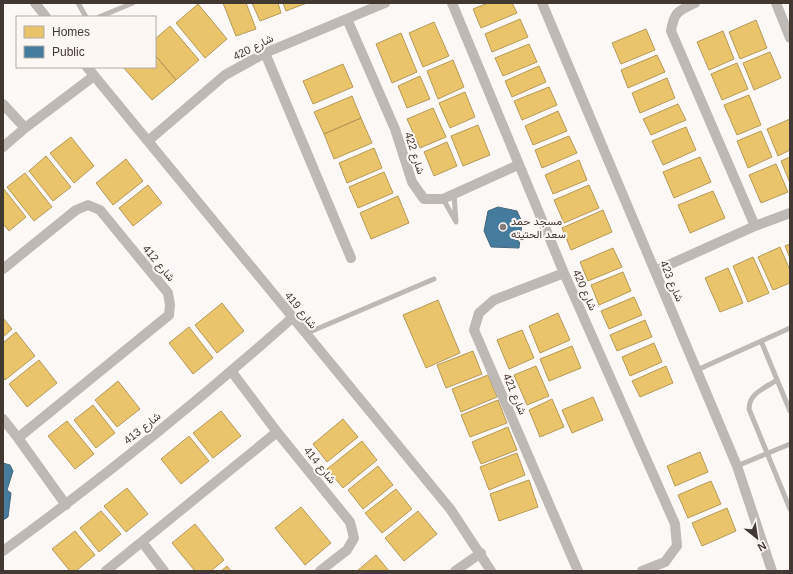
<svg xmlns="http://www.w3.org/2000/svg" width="793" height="574" viewBox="0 0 793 574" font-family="Helvetica,Vazirmatn,sans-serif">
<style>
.homes{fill:#e9c46a;stroke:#b79a5a}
.public{fill:#457b9d;stroke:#44677d}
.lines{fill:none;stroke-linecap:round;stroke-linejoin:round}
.service{stroke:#bfb9b5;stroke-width:5}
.minor{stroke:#bfb9b5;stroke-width:10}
.poi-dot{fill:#837c77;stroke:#fdf7f4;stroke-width:1.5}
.labels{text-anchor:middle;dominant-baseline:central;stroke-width:4;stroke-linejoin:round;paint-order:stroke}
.street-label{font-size:11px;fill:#433933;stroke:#fdf7f4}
.poi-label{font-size:11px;fill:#433933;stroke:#fdf7f4;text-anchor:start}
</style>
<rect width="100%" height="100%" fill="#fbf8f6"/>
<path class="homes" d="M223,3h23l10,26 -20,7z
M252,3h26l3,10 -21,8z
M283,3h24l-21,8z
M488,3h24l5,10 -36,15 -8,-19z
M198,4l29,35 -22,19 -29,-35z
M520,19l8,18 -36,15 -7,-18z
M756,20l11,28 -27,11 -11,-27z
M434,22l15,34 -26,11 -14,-34z
M170,26l29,34 -23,20 -21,-25v-16z
M646,29l9,21 -34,14 -9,-21z
M723,31l11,28 -25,11 -12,-28z
M401,33l16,39 -25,11 -16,-39z
M529,44l8,18 -34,14 -8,-18z
M770,52l11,26 -27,12 -11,-27z
M155,55l21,25 -24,20 -29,-33h32z
M657,55l8,17 -37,16 -7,-18z
M453,60l11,27 -26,12 -11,-28z
M737,63l11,26 -26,11 -11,-26z
M343,64l10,23 -40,17 -10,-23z
M539,66l7,16 -34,15 -7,-16z
M420,76l10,23 -23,9 -9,-22z
M667,78l8,20 -35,15 -8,-20z
M549,87l8,18 -35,15 -8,-19z
M465,92l10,25 -25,11 -11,-25z
M749,95l12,30 -24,10 -13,-30z
M352,96l9,22 -37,16 -10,-22z
M678,104l8,16 -35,15 -8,-16z
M433,108l13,29 -26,11 -13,-29z
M558,111l9,20 -34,14 -8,-19z
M361,118l11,25 -38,16 -10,-25z
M790,119v31l-12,6 -11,-27z
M478,125l12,30 -27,11 -12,-30z
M686,127l10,23 -33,15 -11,-24z
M761,131l11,26 -24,11 -11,-27z
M569,136l8,17 -35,15 -7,-18z
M71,137l23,29 -20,17 -24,-30z
M447,142l10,24 -23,10 -10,-24z
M374,148l8,20 -35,15 -8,-20z
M46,156l25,31 -18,14 -24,-30z
M700,157l11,25 -37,16 -11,-26z
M790,157v26l-9,-22z
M126,159l17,22 -30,24 -17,-22z
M579,160l8,20 -34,14 -8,-19z
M776,164l12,28 -27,11 -12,-28z
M384,172l9,21 -35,15 -9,-21z
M25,173l27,34 -18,14 -27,-34z
M148,185l14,18 -29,23 -14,-18z
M589,185l10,23 -35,15 -10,-23z
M3,188l23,29 -17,14 -6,-7z
M713,191l12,27 -35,15 -12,-28z
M398,196l11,27 -38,16 -11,-26z
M603,210l9,22 -41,18 -9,-22z
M790,244v14l-5,-12z
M780,247l10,23v13l-17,7 -15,-33z
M613,248l9,19 -34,14 -8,-19z
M753,257l16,36 -21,9 -15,-36z
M728,268l15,35 -23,9 -15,-34z
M623,272l8,19 -32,14 -8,-20z
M634,297l8,18 -33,14 -8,-18z
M438,300l22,53 -34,15 -23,-53z
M222,303l22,28 -27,22 -22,-28z
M558,313l12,27 -30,13 -11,-27z
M3,318l9,11 -9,8z
M645,320l7,17 -35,14 -7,-16z
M189,327l24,31 -20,16 -24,-31z
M522,330l12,28 -25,11 -12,-29z
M16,332l19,24 -30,24 -2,-4v-33z
M654,343l8,19 -32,14 -8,-19z
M572,346l9,22 -32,13 -9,-22z
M473,351l9,23 -36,14 -9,-23z
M39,360l18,23 -30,24 -18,-23z
M536,366l13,30 -22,9 -13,-30z
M666,366l7,17 -33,14 -8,-16z
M488,375l9,22 -36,15 -9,-23z
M118,381l22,28 -23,18 -22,-27z
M593,397l10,23 -31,13 -10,-23z
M552,399l12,28 -24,10 -11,-27z
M498,400l9,23 -37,14 -9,-22z
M93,405l22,28 -19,15 -22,-28z
M221,411l20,25 -28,22 -20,-25z
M343,419l15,18 -31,25 -14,-18z
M67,421l27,33 -19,15 -27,-33z
M508,427l9,23 -36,14 -9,-22z
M189,436l20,25 -28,23 -20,-25z
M362,441l15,19 -34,28 -16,-19z
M700,452l8,20 -33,14 -8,-20z
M517,453l8,22 -36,15 -9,-23z
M378,466l15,19 -30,24 -15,-19z
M529,480l9,27 -39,14 -9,-27z
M711,481l10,23 -33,14 -10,-23z
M127,488l21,26 -22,18 -22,-26z
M396,489l16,20 -30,24 -17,-20z
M301,507l30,36 -26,22 -30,-37z
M727,508l9,23 -34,15 -10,-23z
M101,511l20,23 -22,18 -19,-24z
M418,511l19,23 -33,27 -19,-23z
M195,524l29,36 -13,11h-16l-23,-28z
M75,531l20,24 -19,16h-6l-18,-22z
M376,555l13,16h-32z
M227,566l4,5h-10z"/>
<path class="public" d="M498,207l19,4 5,11 -3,26 -28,-1 -7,-16 4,-20z
M3,463l7,2 3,6 -6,19 4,3 -3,24 -5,3z"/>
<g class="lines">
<path class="service" d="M78,3l8,14
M99,17l34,-14
M454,194l2,28
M443,199l12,21
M305,334l129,-55
M761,341l29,70
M697,370l93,-42
M777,380c-12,8 -28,13 -28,29l41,100
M737,466l53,-22"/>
<path class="minor" d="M35,3l11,14
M452,3l112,270 111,251 2,22 -4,5 -8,11 -23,9
M542,3l195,463 35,105
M695,3c-17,8 -21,9 -24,28l84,195
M776,3l14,35
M347,19l48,110 17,53 12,17h19l75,-34
M265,53l86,205
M87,67l364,443 40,61
M3,104l22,24
M148,141l77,-66 40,-22 120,-50
M3,147l22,-19 69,-52
M3,269l73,-59 12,-5 12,5 68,83 2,12 -1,10 -151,123
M655,271l100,-45 35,-13
M564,273l-70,27 -15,13 -5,17 104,241
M232,372l45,60 73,90 4,16 -7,12 -27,21
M3,419l15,19 48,67
M142,542l22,29
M3,551c100,-73 197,-151 289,-233
M106,571l171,-139
M455,571l26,-18"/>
</g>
<circle class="poi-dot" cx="503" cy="227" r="4"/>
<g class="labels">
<g class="street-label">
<text transform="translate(253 47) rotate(-27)">شارع 420</text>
<text transform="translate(415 153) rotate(72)">شارع 422</text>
<text transform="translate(159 263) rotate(50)">شارع 412</text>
<text transform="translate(672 281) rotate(67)">شارع 423</text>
<text transform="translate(585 290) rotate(66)">شارع 420</text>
<text transform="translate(301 310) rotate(51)">شارع 419</text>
<text transform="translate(515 394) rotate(67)">شارع 421</text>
<text transform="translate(142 428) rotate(-39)">شارع 413</text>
<text transform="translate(320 465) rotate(51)">شارع 414</text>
</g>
<g class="poi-label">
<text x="511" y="221">مسجد حمد<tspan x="511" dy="13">سعد الحتيته</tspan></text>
</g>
</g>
<rect width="793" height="574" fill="none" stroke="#433933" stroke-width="8"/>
<rect x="16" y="16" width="140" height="52" fill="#fdf7f4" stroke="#b3aba7"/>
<rect x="24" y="26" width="20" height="12" fill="#e9c46a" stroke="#b3aba7"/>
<text x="52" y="36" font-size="12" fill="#433933">Homes</text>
<rect x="24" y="46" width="20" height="12" fill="#457b9d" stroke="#b3aba7"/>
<text x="52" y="56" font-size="12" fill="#433933">Public</text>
<g transform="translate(757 538) rotate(150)" stroke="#fdf7f4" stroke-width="3" paint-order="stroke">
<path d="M0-3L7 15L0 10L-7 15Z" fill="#433933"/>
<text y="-6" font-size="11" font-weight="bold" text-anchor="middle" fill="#433933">N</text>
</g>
</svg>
